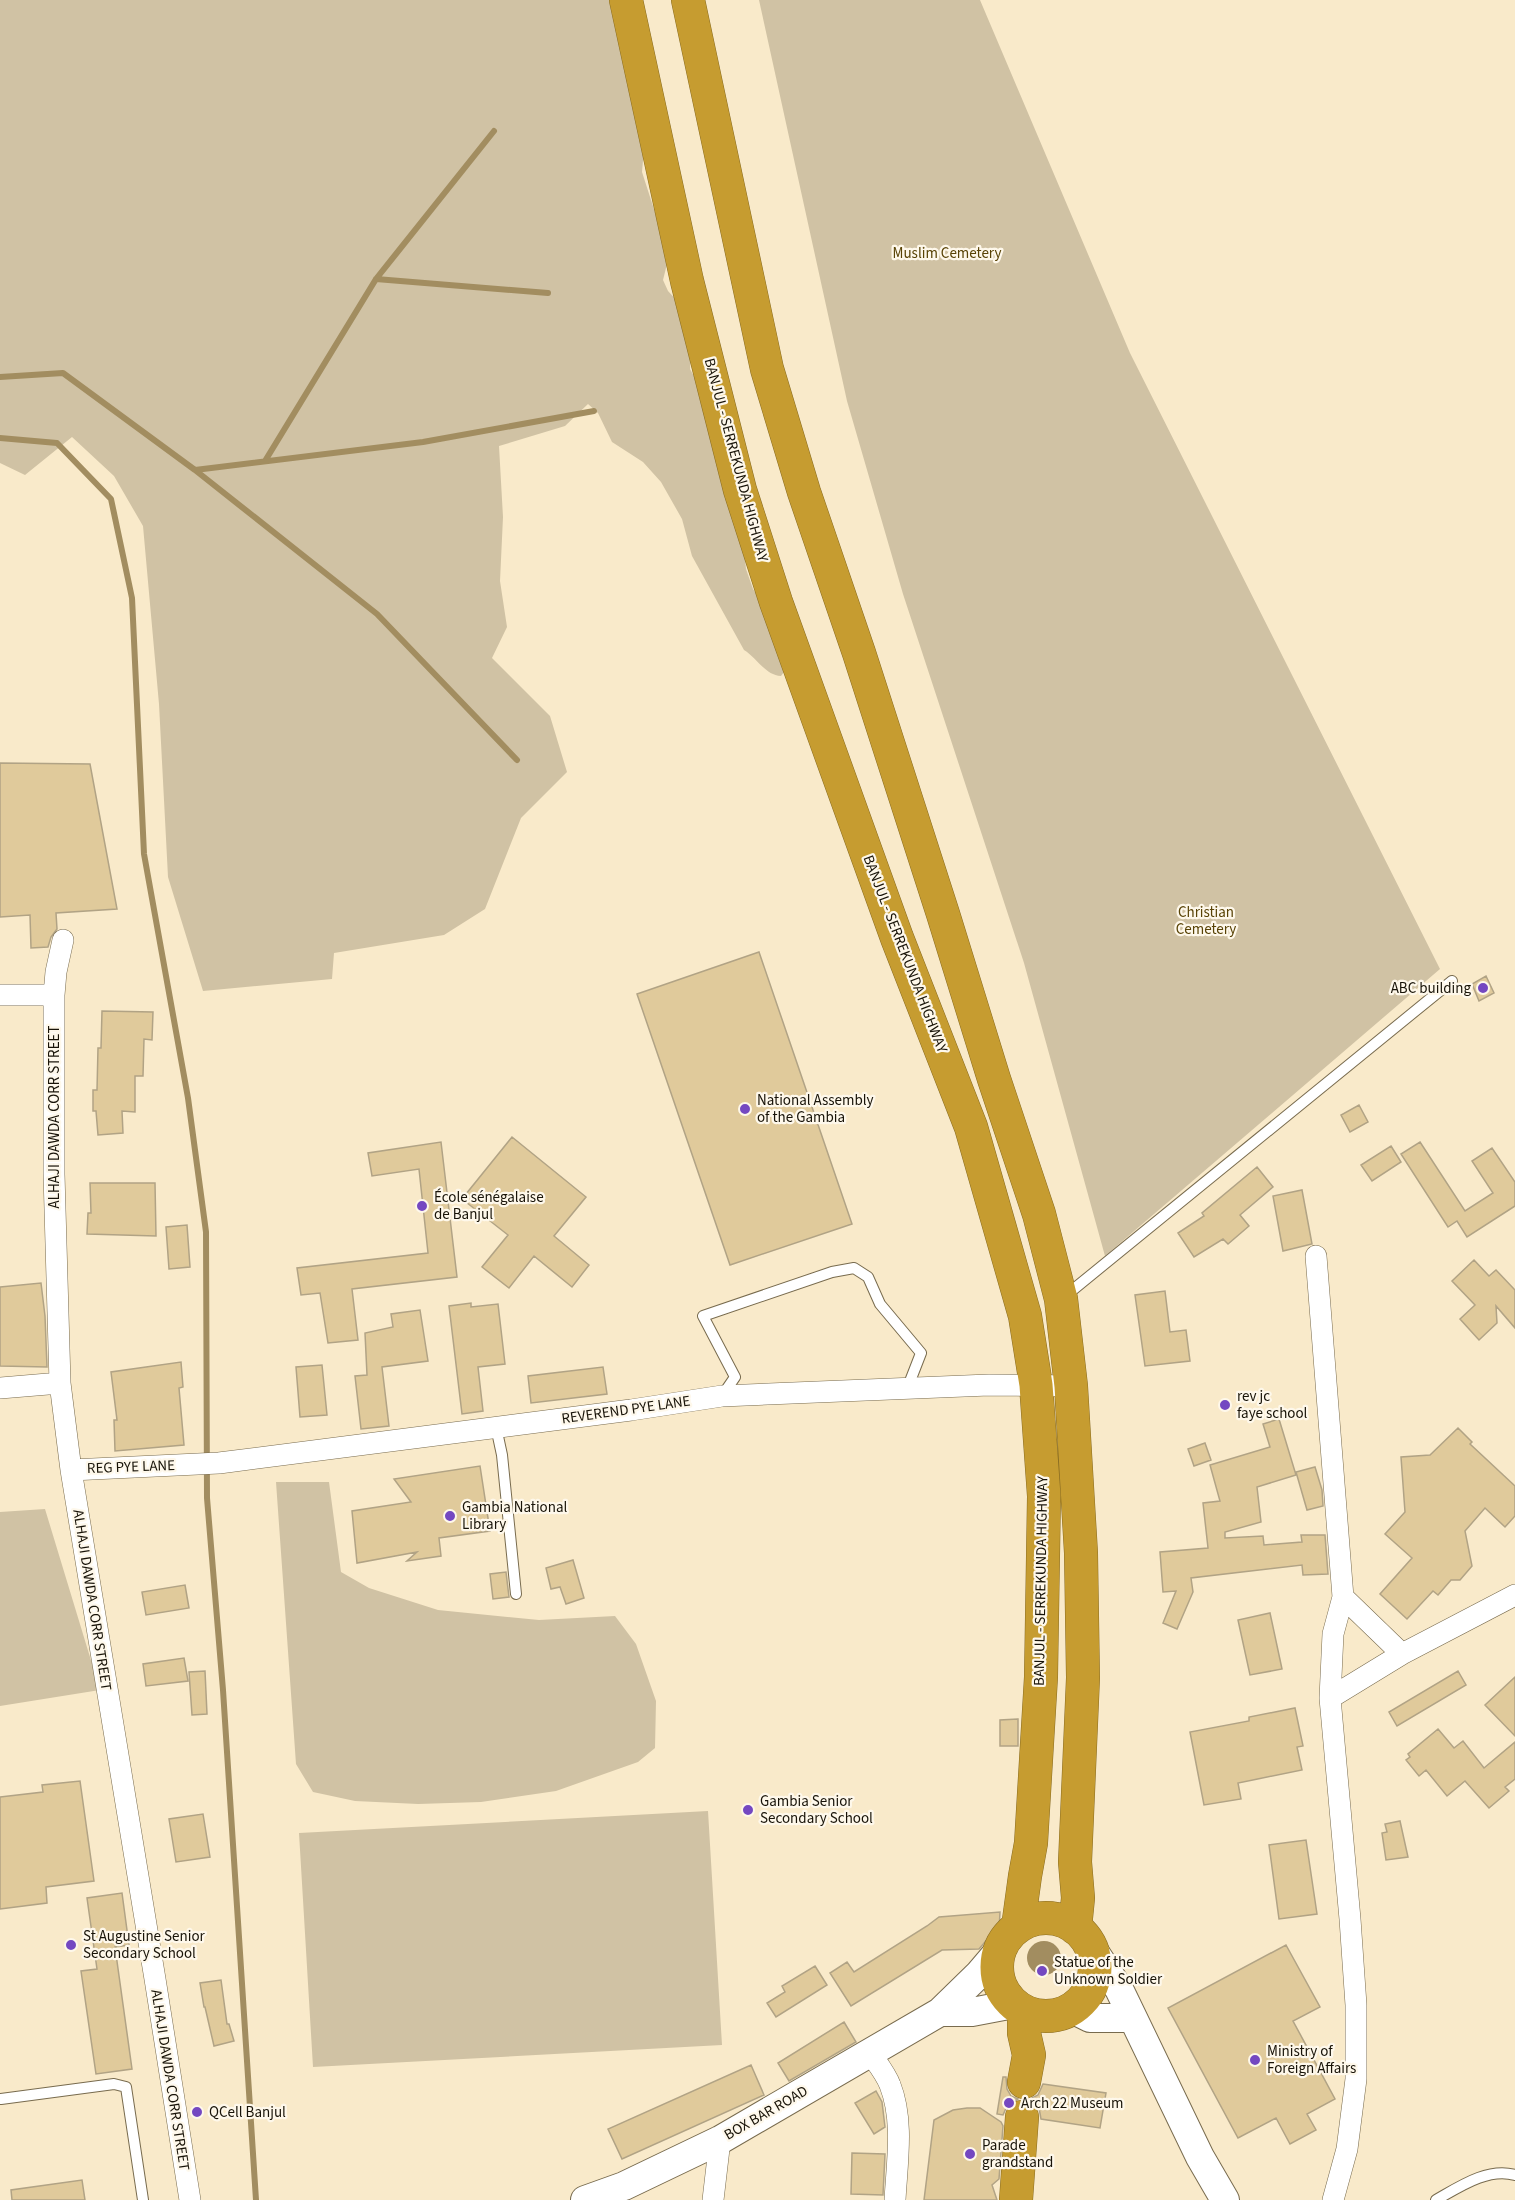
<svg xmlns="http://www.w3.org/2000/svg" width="1515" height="2200" viewBox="0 0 1515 2200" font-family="'Source Sans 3',sans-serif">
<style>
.green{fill:#d0c2a4}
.water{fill:#a28d60}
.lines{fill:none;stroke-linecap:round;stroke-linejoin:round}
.stream{stroke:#a28d60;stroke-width:6}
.building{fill:#e0ca9b;stroke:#b1a385;stroke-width:1.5}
.lane-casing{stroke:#786b4e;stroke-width:12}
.street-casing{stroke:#786b4e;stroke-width:22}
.secondary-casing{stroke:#786b4e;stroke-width:30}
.highway-casing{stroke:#896c22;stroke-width:34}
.lane{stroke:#fff;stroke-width:10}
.street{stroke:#fff;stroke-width:21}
.secondary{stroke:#fff;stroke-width:28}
.highway{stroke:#c69c30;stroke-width:33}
.poi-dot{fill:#7448c1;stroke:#fef8eb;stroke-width:2}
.labels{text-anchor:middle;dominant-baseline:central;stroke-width:4.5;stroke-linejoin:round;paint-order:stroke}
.park-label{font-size:15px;fill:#584205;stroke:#fef8eb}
.street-label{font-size:15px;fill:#181308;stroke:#fef8eb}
.poi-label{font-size:15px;fill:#181308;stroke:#fef8eb;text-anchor:start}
</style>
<rect width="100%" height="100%" fill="#f9eaca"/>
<path class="green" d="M0,0h614l30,149 -2,23 27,84 -6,24 5,11 13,14 10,17 -1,47 6,11 48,169 2,20 7,20 10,15 21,68 -3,4c-16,-1 -24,-18 -37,-26l-52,-94 -10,-37 -21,-37 -18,-20 -31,-20 -14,-29 -10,-9 -23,22 -66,20 4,71 -3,64 7,46 -15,31 58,58 17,56 -46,46 -36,91 -41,26 -110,18 -2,26 -129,12 -35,-114 -9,-173 -16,-178 -29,-50 -42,-39 -47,38 -25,-12z
M759,0h221l150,353 310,616 -335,287 -81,-293 -121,-369 -56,-193z
M276,1482h53l12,90 28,16 69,22 101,10 76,-4 21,28 20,57 -1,47 -17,14 -82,29 -75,11 -63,2 -63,-3 -42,-9 -17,-28z
M45,1509l55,181 -100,16v-194z
M708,1811l14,234 -409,22 -14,-234z"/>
<path class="water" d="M1027 1958a17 17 0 1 1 34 0a17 17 0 1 1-34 0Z"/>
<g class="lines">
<path class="stream" d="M376,279l172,14
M0,377l63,-4 132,97 182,144 140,146
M0,438l57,5 54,56 21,99 12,256 44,244 18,134 1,266 16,192 33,510
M265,461l111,-182 118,-148
M195,470l228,-28 171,-31"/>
</g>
<path class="building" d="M0,763l90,1 27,145 -61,4 1,16 -6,8 -3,10 -17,1 -1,-33 -30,2z
M759,952l93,272 -122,41 -93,-271z
M1486,976l8,17 -15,8 -7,-17z
M102,1011l51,1 -1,28 -8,-1 -1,37h-8v36l-13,-1 1,22 -25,2 -2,-24h-3v-21h4l1,-42h3z
M1359,1105l9,17 -18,10 -9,-17z
M512,1137l74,60 -32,39 35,29 -17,22 -38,-31 -25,32 -27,-21 26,-32 -46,-36z
M441,1142l16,135 -105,12 6,51 -30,3 -8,-50 -19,2 -4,-27 131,-15 -9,-84 -47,7 -4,-23z
M1420,1142l45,69 28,-18 -21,-32 20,-13 23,34v24l-48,31 -10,-16 -9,6 -47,-73z
M1391,1146l10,16 -29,19 -11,-16z
M1257,1167l16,20 -33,28 9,11 -21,18 -5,-5 -29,18 -16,-24 26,-17 -2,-3z
M90,1183h65l1,53 -69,-2 1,-21h3z
M1302,1190l10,54 -29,7 -10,-55z
M187,1225l3,42 -21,2 -3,-42z
M1474,1260l15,16 7,-6 19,20v38l-19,-22 1,17 -18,17 -19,-21 15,-14 -23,-24z
M41,1283l4,33 2,51 -47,-1v-79z
M1165,1291l5,41 16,-2 4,31 -45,5 -10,-71z
M471,1303v4l27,-3 7,60 -27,3 5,44 -21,3 -13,-108z
M420,1310l8,51 -46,6 7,59 -28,3 -6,-53 12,-1 -2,-42 28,-6 -2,-13z
M181,1362l2,25 -4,1 5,57 -69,6 -1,-31h3l-6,-48z
M322,1365l5,50 -27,2 -4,-50z
M603,1367l4,27 -76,9 -3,-27z
M1279,1419l17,56 -39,12 4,35 -36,10v6l38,-2 1,9 38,-3 -1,-7h24l3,39 -25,1 -1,-10 -111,13 2,14 -16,37 -14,-6 13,-32 -13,1 -3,-40 48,-4 -5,-45 17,-2 -10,-36 60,-18 -7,-23z
M1458,1428l14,14 -2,2 45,42v30l-10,11 -20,-19 -20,23 7,35 -12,14h-9l-13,15 -5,-4 -26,28 -27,-25 32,-36 -27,-24 20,-22 -4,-55 29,-2z
M1205,1443l6,17 -17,6 -6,-17z
M480,1466l10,65 -51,7 2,18 -34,5 10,-9 -60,11 -5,-52 59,-9 -17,-23z
M1315,1467l7,23 1,16 -16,4 -11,-38z
M573,1560l11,38 -18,6 -6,-17 -9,2 -5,-21z
M506,1572l3,25 -16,2 -3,-25z
M185,1585l4,23 -43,7 -4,-23z
M1270,1613l12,56 -32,6 -12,-55z
M184,1658l4,23 -42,5 -3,-22z
M205,1671l2,43 -15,1 -3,-43z
M1458,1671l8,14 -69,41 -8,-14z
M1515,1677v59l-30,-31z
M1295,1708l8,38 -6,1 5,23 -64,13 3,16 -37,6 -14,-73 59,-11v-4z
M1018,1719v27h-18v-26z
M1438,1729l16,19 9,-7 21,27 31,-26v37l-10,8 4,4 -20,17 -24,-27 -18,15 -21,-26 -7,6 -13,-16 4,-3 -2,-3z
M80,1781l14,100 -48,6 1,16 -47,6v-112l43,-5 -1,-7z
M203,1814l7,43 -34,5 -7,-43z
M1400,1821l8,36 -22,3 -4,-27 5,-1 -2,-8z
M1306,1840l11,74 -38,5 -10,-74z
M122,1893l7,52 -14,2 17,122 -36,5 -15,-103 16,-2 -10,-71z
M1000,1912l-1,19 -9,5 -11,13 -37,1 -91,56 -21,-33 17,-11 7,10 73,-46 12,-9z
M1286,1945l34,62 -27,14 42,78 -28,15 9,16 -26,14 -14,-26 -38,20 -70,-130z
M815,1966l12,19 -51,32 -9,-14 18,-11 -3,-6z
M221,1980l6,44h2l5,17 -20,5 -9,-39h-1l-4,-24z
M844,2022l12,20 -67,39 -11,-18z
M751,2065l13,30 -142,64 -14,-30z
M1003,2077h3l1,12 4,7 7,3 -11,7 -4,9 -6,-1z
M1043,2084l63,9 -6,35 -59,-9 -2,-11 -11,-8 10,-5z
M876,2091l6,11 3,25 -11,7 -19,-31z
M967,2108h13l21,14 2,4 -4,53 -7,6 5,15h-73l10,-80 19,-10z
M852,2153l33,1 -2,41 -32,-1z
M82,2180l3,20h-73l-1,-10z"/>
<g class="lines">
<defs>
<path id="lane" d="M1064,1297l388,-316
M722,1396l13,-19 -32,-61 129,-44 22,-4 14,9 12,27 41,49 -14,36
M496,1427l6,28 14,139
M1,2099l113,-15 12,3 17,113
M1436,2200c23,-13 52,-33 79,-25"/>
<path id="street" d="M63,940l-7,32 -2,23v179l6,209 11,87 84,509 35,221
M0,995h54
M1316,1256l27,341 -10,37 -3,64 20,221 6,86v74l-9,70 -14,51
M0,1388l60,-5
M71,1470l148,-7 412,-53 91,-14 267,-11 82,1
M1343,1597l59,57
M1330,1698l72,-44 113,-59
M870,2053c7,10 16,21 20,32 14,35 7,78 5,115
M713,2200l7,-60"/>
<path id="secondary" d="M1090,1945l29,44 81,168 25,43
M1072,2009l18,9h42
M940,2012h32l42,-8
M585,2200l39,-14 96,-46 220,-128 39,-38 23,-27"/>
<path id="highway" d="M626,0l61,281 53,209 36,112 121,336 74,189 54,189 11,69 8,111 -3,181 -10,166 -6,33 -7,51
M688,0l79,369 37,123 55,161 84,261 51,165 45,135 22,85 10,87 10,167 2,125 -8,184 3,36 -3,30
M997 1967a49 49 0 1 1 98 0a49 49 0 1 1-98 0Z
M1024,2082l5,-27 -5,-22v-22
M1016,2200l6,-83"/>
</defs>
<use href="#lane" class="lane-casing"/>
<use href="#street" class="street-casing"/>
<use href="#secondary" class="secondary-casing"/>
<use href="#highway" class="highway-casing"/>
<use href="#lane" class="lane"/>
<use href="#street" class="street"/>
<use href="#secondary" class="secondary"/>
<use href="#highway" class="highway"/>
</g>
<g class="poi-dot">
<circle cx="1483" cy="988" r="6"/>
<circle cx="745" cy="1109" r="6"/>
<circle cx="422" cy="1206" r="6"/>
<circle cx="1225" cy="1405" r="6"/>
<circle cx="450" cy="1516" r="6"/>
<circle cx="748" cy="1810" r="6"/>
<circle cx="71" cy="1945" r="6"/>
<circle cx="1042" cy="1971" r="6"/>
<circle cx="1255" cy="2060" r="6"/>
<circle cx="1009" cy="2103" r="6"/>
<circle cx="197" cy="2112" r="6"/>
<circle cx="970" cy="2154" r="6"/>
</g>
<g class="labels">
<g class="park-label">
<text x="947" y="253">Muslim Cemetery</text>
<text x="1206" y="912">Christian<tspan x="1206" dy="17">Cemetery</tspan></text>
</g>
<g class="street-label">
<text transform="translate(736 460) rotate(75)">BANJUL - SERREKUNDA HIGHWAY</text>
<text transform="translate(905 954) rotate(69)">BANJUL - SERREKUNDA HIGHWAY</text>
<text transform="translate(54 1117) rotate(-90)">ALHAJI DAWDA CORR STREET</text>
<text transform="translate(626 1410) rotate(-8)">REVEREND PYE LANE</text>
<text transform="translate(131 1467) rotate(-2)">REG PYE LANE</text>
<text transform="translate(1041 1581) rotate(-89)">BANJUL - SERREKUNDA HIGHWAY</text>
<text transform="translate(92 1600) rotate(81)">ALHAJI DAWDA CORR STREET</text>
<text transform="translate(170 2080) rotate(81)">ALHAJI DAWDA CORR STREET</text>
<text transform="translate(766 2113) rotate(-30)">BOX BAR ROAD</text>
</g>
<g class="poi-label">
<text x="1471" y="988" text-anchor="end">ABC building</text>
<text x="757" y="1100">National Assembly<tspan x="757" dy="17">of the Gambia</tspan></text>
<text x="434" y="1197">École sénégalaise<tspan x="434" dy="17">de Banjul</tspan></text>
<text x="1237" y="1396">rev jc<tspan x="1237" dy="17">faye school</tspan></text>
<text x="462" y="1507">Gambia National<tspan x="462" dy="17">Library</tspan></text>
<text x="760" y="1801">Gambia Senior<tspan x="760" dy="17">Secondary School</tspan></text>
<text x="83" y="1936">St Augustine Senior<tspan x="83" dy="17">Secondary School</tspan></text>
<text x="1054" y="1962">Statue of the<tspan x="1054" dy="17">Unknown Soldier</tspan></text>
<text x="1267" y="2051">Ministry of<tspan x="1267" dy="17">Foreign Affairs</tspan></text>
<text x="1021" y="2103">Arch 22 Museum</text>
<text x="209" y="2112">QCell Banjul</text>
<text x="982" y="2145">Parade<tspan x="982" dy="17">grandstand</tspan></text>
</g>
</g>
</svg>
